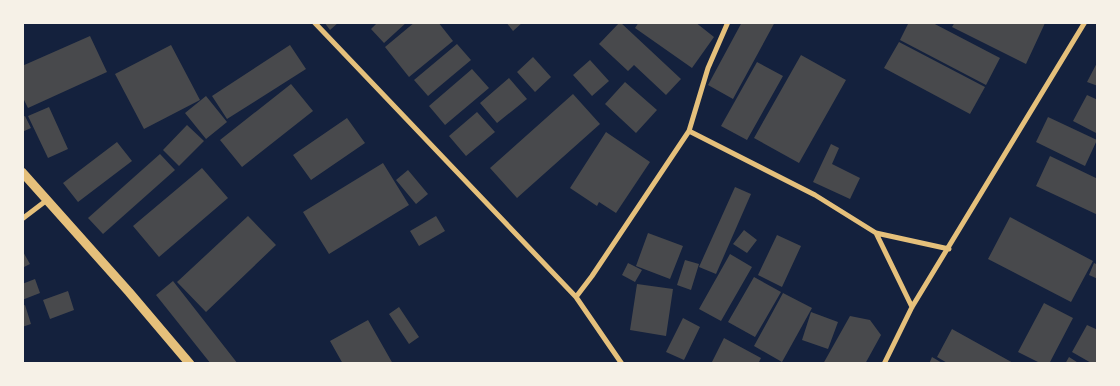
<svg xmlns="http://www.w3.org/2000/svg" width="1120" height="386" viewBox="0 0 1120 386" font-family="'Roboto Condensed',sans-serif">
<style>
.building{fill:#48494c}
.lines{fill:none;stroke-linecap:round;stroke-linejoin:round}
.minor{stroke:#e5c07b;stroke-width:5}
.tertiary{stroke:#e5c07b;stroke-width:9}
</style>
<rect width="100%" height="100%" fill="#14213d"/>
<path class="building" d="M324,22h15l-9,8z
M378,22h29l-23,21 -13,-14z
M415,22h23l15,19 -44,36 -24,-30z
M506,22h17l-10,9z
M620,22l61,57 -15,16 -32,-30 -6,6 -29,-27z
M639,22h56l19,15 -22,31 -57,-40z
M742,22h33l-42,77 -25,-14z
M909,22h22l69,36 -14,27 -86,-45z
M955,22h89l1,1 -19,41 -74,-37z
M90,36l17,36 -79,36 -6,-12v-30z
M899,42l86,45 -15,27 -86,-46z
M457,44l14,16 -43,36 -14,-16z
M171,45l29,55 -56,29 -29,-55z
M290,45l16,24 -79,50 -15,-23z
M801,55l45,25 -47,83 -45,-25z
M533,57l18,20 -16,15 -18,-20z
M590,60l19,21 -17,15 -19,-21z
M1098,61v25l-11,-4z
M757,62l26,14 -36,64 -26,-14z
M472,69l17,19 -44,37 -16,-19z
M509,78l18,21 -30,24 -17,-20z
M625,82l32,28 -21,23 -31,-29z
M291,84l22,27 -71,56 -22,-27z
M573,94l27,30 -83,74 -27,-30z
M1087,95l11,5v34l-25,-13z
M206,96l21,26 -21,17 -21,-26z
M49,107l19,42 -20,9 -20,-42z
M477,112l18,20 -29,24 -17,-20z
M25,116l6,12 -9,4v-15z
M1048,117l49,23 -12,26 -49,-24z
M347,118l18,25 -54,37 -18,-25z
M187,125l17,16 -25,25 -16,-16z
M606,132l44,30 -34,51 -17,-11 -2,4 -27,-18z
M117,142l15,19 -54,41 -15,-19z
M831,144l8,4 -7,16 28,14 -10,21 -37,-17z
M160,154l15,16 -72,64 -15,-16z
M1050,156l48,23v36l-62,-29z
M383,163l26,42 -80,49 -26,-42z
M202,168l26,30 -69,59 -26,-31z
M408,170l20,24 -12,10 -20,-24z
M735,187l16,7 -35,80 -17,-7z
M248,216l28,29 -70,67 -29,-30z
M436,216l9,15 -26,15 -9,-15z
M1010,217l83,44 -22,41 -83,-43z
M744,230l13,10 -10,13 -14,-9z
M648,233l35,13 -13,33 -34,-13z
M777,235l24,11 -19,41 -24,-12z
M22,250l8,14 -8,4z
M730,254l22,13 -31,54 -22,-12z
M685,260l14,4 -8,26 -14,-5z
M628,263l14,7 -7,12 -13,-7z
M1094,263l4,2v14l-9,-4z
M754,277l27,15 -26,45 -27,-15z
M35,279l5,14 -18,7v-16z
M173,281l65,83h-27l-55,-69z
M637,284l36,5 -7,47 -36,-6z
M68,291l6,19 -24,9 -7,-19z
M783,293l29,15 -30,54 -28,-16z
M1044,303l29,15 -24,46h-7l-24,-12z
M25,305l6,19 -9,3v-21z
M399,307l20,30 -10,7 -20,-30z
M811,312l27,10 -10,27 -26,-9z
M850,316l20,4 11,15 -16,29h-42z
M683,318l17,9 -16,33 -18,-8z
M368,320l25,44h-50l-13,-23z
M1087,325l11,5v34h-5l-21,-12z
M952,329l63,35h-66l-12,-7z
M724,338l37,20 -3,6h-47z
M932,357l12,7h-15z
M1069,357l11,7h-15z"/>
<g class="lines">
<path class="minor" d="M314,22l262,275 46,67
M689,131l126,64 61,38 73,16
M22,219l25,-19
M876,233l36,74
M576,297l16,-21 97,-145 19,-63 20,-46
M884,364l28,-57 173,-285"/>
<path class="tertiary" d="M22,172l107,120 61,72"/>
</g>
<rect width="1120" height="386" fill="none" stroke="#f6f1e7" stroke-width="48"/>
</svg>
